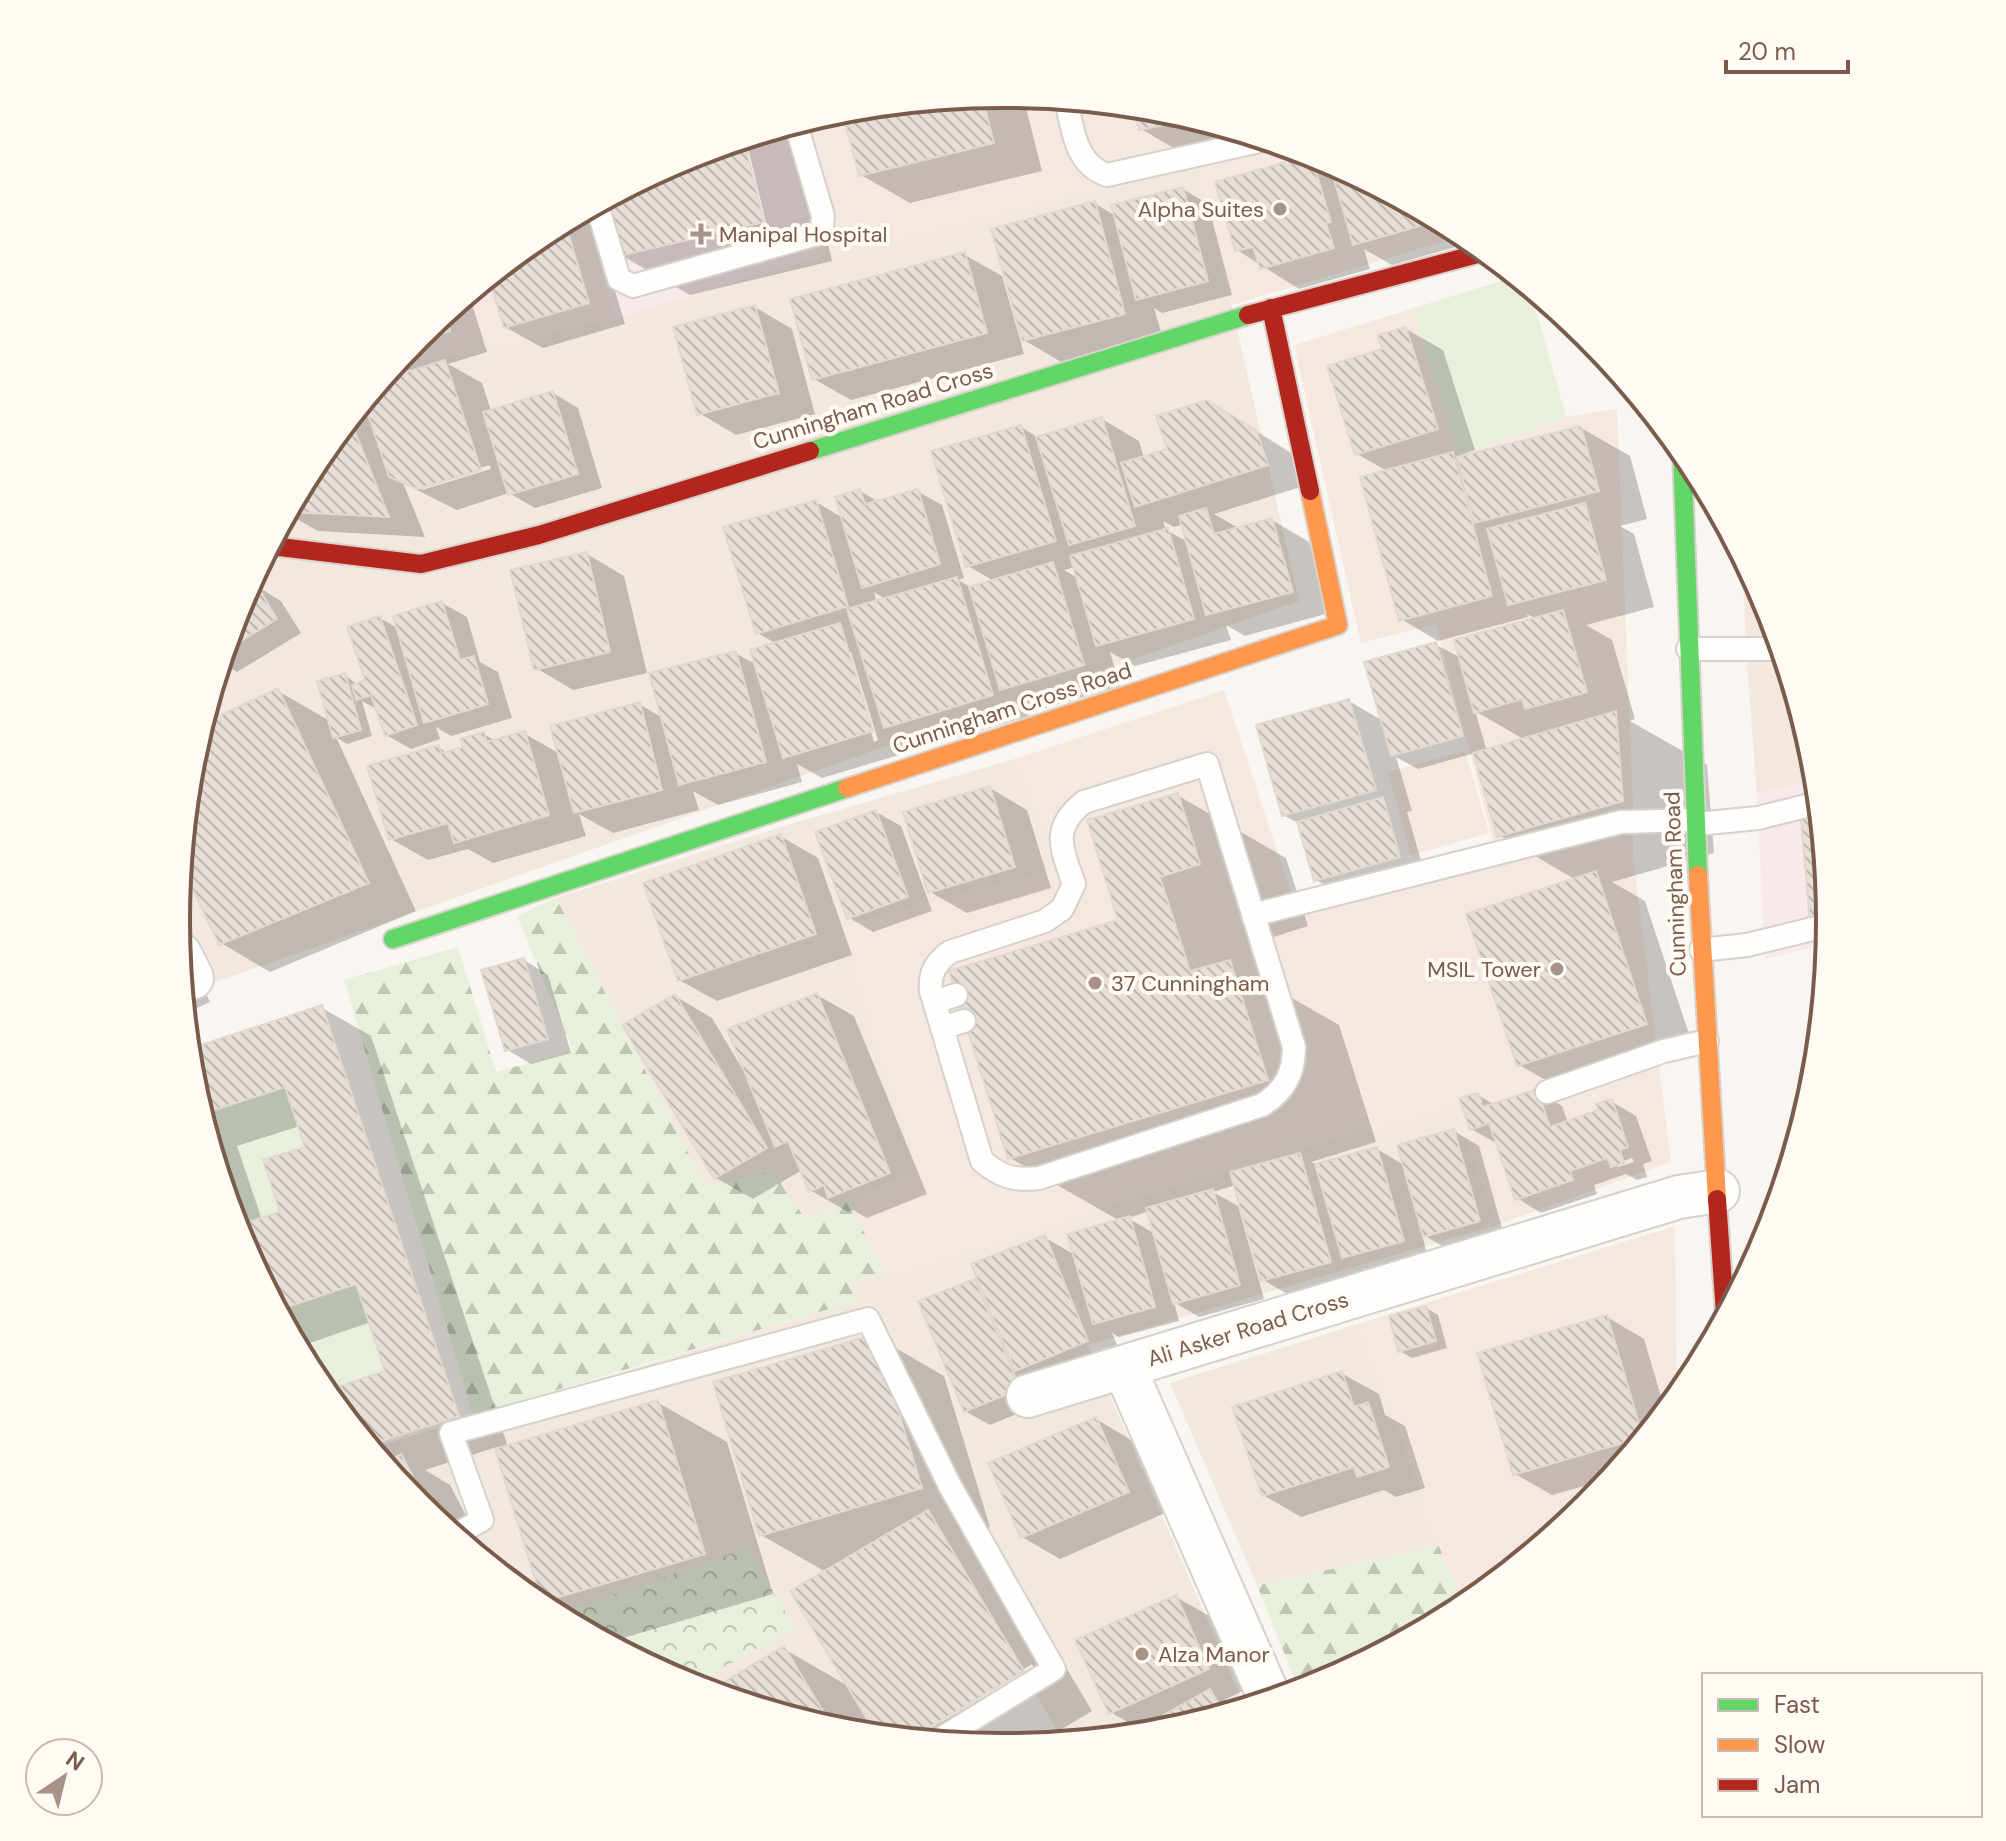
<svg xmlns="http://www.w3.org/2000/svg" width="2006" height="1841" viewBox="0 0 2006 1841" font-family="'DM Sans',sans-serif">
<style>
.residential{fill:#f2e8de}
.commercial{fill:#f6e8e1}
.medical{fill:#fae9e9}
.green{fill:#e7f0db}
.forest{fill:url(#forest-firs)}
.park{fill:url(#park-crowns)}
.shadow{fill:#0003;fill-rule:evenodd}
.building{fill:url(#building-back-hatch);stroke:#e2d8d2;stroke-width:2}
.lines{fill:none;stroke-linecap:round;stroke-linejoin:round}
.lane-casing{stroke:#d7d1cb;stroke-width:26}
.street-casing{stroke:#d7d1cb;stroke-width:46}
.fast-casing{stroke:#d9d2cb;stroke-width:22}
.slow-casing{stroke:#d9d2cb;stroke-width:22}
.jam-casing{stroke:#d9d2cb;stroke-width:22}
.lane{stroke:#fefefd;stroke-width:22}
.street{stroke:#fefefd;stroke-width:42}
.fast{stroke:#63d668;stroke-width:18}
.slow{stroke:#ff974d;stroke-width:18}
.jam{stroke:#b3261e;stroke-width:18}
.poi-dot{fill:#a69286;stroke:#fffaf3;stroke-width:3}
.labels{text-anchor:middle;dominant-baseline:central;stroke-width:8;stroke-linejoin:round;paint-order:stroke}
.poi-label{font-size:22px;fill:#7a5c4d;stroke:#fffaf3;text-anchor:start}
.street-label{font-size:22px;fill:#7a5c4d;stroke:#fffaf3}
.rim{fill:none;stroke:#7a5c4d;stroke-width:4}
</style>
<defs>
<pattern id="forest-firs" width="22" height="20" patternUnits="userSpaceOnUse" patternTransform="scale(2)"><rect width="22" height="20" fill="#e7f0db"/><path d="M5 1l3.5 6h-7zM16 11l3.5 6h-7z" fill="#c0c6b4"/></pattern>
<pattern id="park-crowns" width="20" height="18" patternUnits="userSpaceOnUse" patternTransform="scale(2)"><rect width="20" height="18" fill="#e7f0db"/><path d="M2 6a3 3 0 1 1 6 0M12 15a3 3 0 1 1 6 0" fill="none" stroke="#c0c6b4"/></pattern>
<pattern id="building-back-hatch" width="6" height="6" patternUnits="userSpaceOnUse" patternTransform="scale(2)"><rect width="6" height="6" fill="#e6ded7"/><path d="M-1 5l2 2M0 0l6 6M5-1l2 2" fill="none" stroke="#bfb7b1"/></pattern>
</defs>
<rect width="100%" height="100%" fill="#f9f5f0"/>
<path class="residential" d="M1200,166l99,435 -1115,392 -7,-73 15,-161 48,-155 76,-143 75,-92 224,-51 202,-61 260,-64z
M1747,664l39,5 28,91 2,19 -59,16z
M1018,758l41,110 -218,59 79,242 -114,51 -33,-49 -67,17 -150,-290 231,-73z
M1454,1103l43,122 -409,120 157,362 -81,24 -101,10 -30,-51 -83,52 -109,-11 -155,-47 -143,-77 -125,-102 -46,-57 486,-148 -10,-16z
M1361,1323l78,223 -182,39 -87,-202z"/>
<path class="commercial" d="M1003,94l162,16 155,47 145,78 -233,70 -32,-139 -123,27 -260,64 -34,-129 59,-18z
M586,211l29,107 -224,51 28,-33 125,-103z
M1515,277l15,12 36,128 51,-8 16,393v53l38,307 -174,63 -43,-122 -570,170 -35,-72 71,-32 -79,-242 217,-59 -40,-110 206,-68 67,203 202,-52 -57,-217 -75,19 -67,-298z
M1742,559l25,46 19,64 -39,-5z
M1465,751l24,82 -78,22 -23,-83z
M1675,1226l2,170 -90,109 -123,101 -25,-60 -78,-223z"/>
<path class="medical" d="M783,128l34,129 -202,61 -29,-107 101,-54z
M1816,779l13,142 -2,23 -62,15 -8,-164z"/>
<path class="green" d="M1515,277l15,12 36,129 -106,37 -48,-146z
M285,1087l20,60 -42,13 17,52 -44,14 -34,-112z
M356,1284l29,87 -60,20 -9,-12 -38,-69z"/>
<path class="forest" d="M556,898l150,289 67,-16 33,49 43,-19 35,72 -36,11 11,16 -386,115 -129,-435 114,-33 38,125 77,-21 -56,-135z
M1439,1546l25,60 -145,78 -20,6 -42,-105z"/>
<path class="park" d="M747,1548l48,80 -105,57 -133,-70z"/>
<path class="shadow" d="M1003,94l20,2 19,75 -132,32 -49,-28 -17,-65z
M1136,107l29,3 102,31 -78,16 -48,-28z
M798,123l34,138 -142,34 -69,-40 -13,-56 79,-42 55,-17 22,92 4,-1 -22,-92z
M1311,158l22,12 -2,-7 132,71 10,8 -81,23 -28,-16 6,20 -71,20 -62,-39z
M1183,189l25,15 24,91 -70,18 -8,-5 8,27 -101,27 -37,-22 70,-137 22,13z
M590,208l35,116 -82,24 -38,-21 39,-94z
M965,255l37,21 22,78 -173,46 -37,-21z
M469,295l18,57 -39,12 34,19 9,28 62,-18 25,15 24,80 -67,20 -26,-15 -52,17 -54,-27 22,54 -107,-6 -30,-17 28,-53 41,-50 15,9 16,-40 -4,-2 35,-42zM490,465l1,4 -69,21v-4z
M755,307l37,22 23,85 -79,21 -37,-22z
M1406,329l37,21 32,100 -17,6 1,3 122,-31 49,28 17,63 -27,7 14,8 20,73 -68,18 26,15 23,79 -5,2 77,44 7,88 -102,29 33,19 50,151 -127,41 -49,-28 57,-185 -77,-45 -24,-82 -57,16 -22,-12 16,54 -5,1 17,59 -83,23 -25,-14 -16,-56 -17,-9 66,-114 34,20 52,-77 26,14 75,-39 -9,-5 1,3 -90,24 -37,-22 -14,-148 -30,-17 28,-103zM1475,711l50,29 -38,11z
M1102,419l37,22 5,17 101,-34 49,31 10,31 -90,28 26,15 32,-9 37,22 20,71 -84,23 -19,-11 5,15 -96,26 -25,-14 10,34 -81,24 -14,-8 4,14 -106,32 -18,-10 4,14 -87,26 -25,-14 5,18 -84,23 -25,-14 6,19 -86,23 -34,-19 7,22 -93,27 -25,-14 -40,11 -37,-21 47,-92 10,6 17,-5 19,-14 13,8 28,-8 35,20 79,-50 24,14 72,-65 22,12 20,-21 -20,-11 59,-131 27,16 17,-27 19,11 38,-11 25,14 22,73 -6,2 14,8 22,-7 -26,-15 53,-139 18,11zM1163,521l11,6 9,-3 5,18 -22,-12zM1075,567l4,12 -15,-9zM874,592l13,8 -10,3zM847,652h4l27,88 -4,2z
M587,554l37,22 23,97 -74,17 -37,-22z
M256,586l25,15 20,32 -64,39 -15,-9 18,-59 6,-11z
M442,603l25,14 13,45 18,10 14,46 -61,18 -15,-9 4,12 -29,10 -25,-14 -8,-25 -16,-9 10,35 -25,8 -11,-7 80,174 -146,61 -49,-29 -39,-81 10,-103 11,-34 75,-34 52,30 15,-46 13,10 9,-4 13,-63 19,11z
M990,788l37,22 24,78 -84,25 -37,-21z
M1177,795l109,63 22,68 -40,13 17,55 54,31 37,117 -65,20 7,3 59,-16 27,16 50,-34 25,15 25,89 -55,15 -27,-16 5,21 -58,16 -6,-3 5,15 -68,18 -37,-21 -27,-95 -23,7 25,14 26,93 -65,18 -25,-15 5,19 -60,16 -7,-4 12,29 -81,41 -53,22 -25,-14 10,-130 6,4 63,-48 31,18 45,-34 -110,-63zM1149,1211l6,23 -27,-16z
M876,812l25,14 31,85 -59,21 -25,-15z
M780,836l38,22 34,97 -135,46 -38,-21z
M178,935l32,67 -24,11z
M524,960l24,15 23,78 -40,11 -25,-15z
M817,995l37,21 73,178 -60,24 -14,-8 -5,2 -38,-22 -8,-20 -49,29 -37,-21 -41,-182 37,22 31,52z
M322,1008l49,28 137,411 149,-45 70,40 46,152 -160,47 -69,-40 -47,-154 -72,23 25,15 32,61 -8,4 -56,-45 -92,-113 62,-19 -17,-51 -73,25 -59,-111 -47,-155zM300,1126l7,22 -24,66 -21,6 -25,-74z
M1537,1091l25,15 6,17 33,-11 10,-11 25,15 16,45 -9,3 4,13 -10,3 -11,-6 -32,11 3,9 -56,19 -24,-15 -21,-55 -25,-14 7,-34 17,10zM1632,1158l2,4 -16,5 -3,-3z
M1426,1308l12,7 9,33 -35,10 -12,-7z
M1607,1317l37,22 21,71 -56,69 -57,16 -37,-21z
M875,1336l69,40 46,151 -24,7 31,18 95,159 -55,33 -34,3 -162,-16 -130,-40 73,-42 66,38 -24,-115 -65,-37zM1032,1664l2,4 -115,67v-4z
M1341,1373l38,21 6,21 20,11 20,62 -29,9 -12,-7 -83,27 -38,-22z
M1096,1419l37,22 32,72 -105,46 -38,-22z
M1176,1597l37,21 32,72 -21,10 13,9 -73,22 -29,3 7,-4 -32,-18z"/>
<path class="building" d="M982,96l12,47 -135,33 -17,-66z
M1134,107l31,3 29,9 -55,11z
M744,140l20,82 -145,34 -13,-56 81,-43z
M1311,155l20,67 -5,1 8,25 -74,21 -7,-22 -18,4 -20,-69z
M1329,162l108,58v1l-84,24z
M1183,187l25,94 -72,19 -25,-95z
M1095,201l30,113 -103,27 -31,-112z
M565,222l24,81 -85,25 -15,-50 55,-45z
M965,252l22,81 -175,47 -22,-81z
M755,305l24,88 -82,22 -24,-88z
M445,314l5,17 -36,11 5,-6z
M1406,327l32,102 -83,26 -28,-89 55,-17 -4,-14z
M445,360l36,110 -63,19 -29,-12 -25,-75 19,-23z
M553,391l25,83 -70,21 -25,-83z
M1207,400l50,31 11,34 -133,42 -14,-44 46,-14 -11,-33z
M1102,417l33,109 -66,19 -33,-108z
M350,419l39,98 -100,-5 27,-51z
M1021,425l35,116 -90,26 -35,-116z
M1581,426l18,65 -125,32 -17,-66z
M1453,452l39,144 -93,25 -39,-144z
M860,489l5,15 53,-15 22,75 -78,24 -27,-91z
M816,500l32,106 -92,28 -33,-107z
M1585,503l21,77 -98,25 -21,-76z
M1206,508l8,26 58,-16 21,74 -87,23 -27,-99z
M1168,528l26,91 -98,27 -26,-90z
M587,552l23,100 -76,18 -24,-100z
M1053,562l31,103 -84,25 -31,-103z
M957,577l36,118 -109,33 -37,-119z
M256,584l21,35 -51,31 14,-46 7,-15z
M442,601l18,59 14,-4 14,48 -64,19 -31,-107z
M1563,610l24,82 -62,17 -3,-10 -48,14 -20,-73z
M380,616l37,109 -32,11 -14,-41 -15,5 -4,-15 13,-5 -18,-53z
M840,623l33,108 -90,27 -33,-108z
M1436,642l27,94 -72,20 -27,-94z
M736,651l30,111 -87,23 -30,-112z
M345,673l16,57 -28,8 -16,-57z
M278,688l91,195 -150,62 -37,-79 10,-107 12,-36z
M1349,699l27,91 -94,26 -26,-91z
M640,702l22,88 -88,23 -24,-87z
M1616,711l7,90 -126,36 -24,-84z
M525,731l24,84 -95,28 -6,-20 -59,17 -22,-74 72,-21 2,8 22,-6 -3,-8 24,-7 3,10z
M990,786l25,81 -87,26 -25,-81z
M1178,793l22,71 -40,13 30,94 40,-11 38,120 -260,79 -59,-188 169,-51 -31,-100z
M1383,797l17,60 -86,24 -17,-59z
M876,810l32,87 -61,22 -32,-87z
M1819,815l10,104 -19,5 -9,-104z
M781,834l35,100 -138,47 -35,-98z
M1596,871l51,153 -130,42 -51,-152z
M524,958l24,81 -43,12 -24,-81z
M817,993l73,180 -62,25 -4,-13 -15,7 -21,-51 -13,6 -48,-118z
M675,994l92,154 -53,31 -92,-154z
M322,1005l137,411 -90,29 -44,-54 60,-20 -29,-87 -78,26 -42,-84 44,-14 -17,-52 42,-13 -20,-60 -83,27 -10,-33 -3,-32z
M1537,1089l13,38 48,-17 -2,-6 16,-5 16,48 -8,3 4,13 -13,4 -4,-9 -37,13 3,9 -58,20 -26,-77 -19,7 -11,-32 19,-5 5,14z
M1454,1129l26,92 -57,16 -26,-92z
M1377,1147l27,94 -62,17 -27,-94z
M1300,1153l31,109 -70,19 -31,-109z
M1213,1189l27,96 -67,19 -27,-96z
M1130,1216l25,91 -62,17 -26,-90z
M1045,1235l43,106 -73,30 -44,-107z
M975,1279l45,110 -56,23 -46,-111z
M1426,1306l10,35 -38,11 -9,-36z
M1607,1315l36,122 -130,38 -36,-122z
M875,1334l47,154 -163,48 -46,-154z
M1342,1371l12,36 14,-5 21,65 -32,10 -3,-10 -92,29 -30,-89z
M658,1400l47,154 -163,48 -47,-153z
M1096,1417l33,75 -108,46 -33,-75z
M401,1454l34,64 -17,-13 -34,-42z
M928,1510l96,161 -113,67 -35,-4 -86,-143z
M1176,1595l33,74 -100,45 -34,-74z
M784,1646l49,82 -124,-37z
M1210,1689l14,24 -60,18 -34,3z"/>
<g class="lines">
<defs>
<path id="lane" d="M1066,100c7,30 9,64 41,75l157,-35
M597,205l22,74 14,7 184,-52 5,-5 1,-13 -27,-92
M1688,649h92
M1207,764l87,283c0,26 -9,44 -32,58l-223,73c-24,3 -38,-1 -57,-17l-51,-170c-2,-18 5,-29 19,-39l95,-31 17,-12 12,-25c-12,-35 -24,-55 10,-82z
M1697,824l61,-6 60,-15
M1253,915l368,-93 76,-2
M1701,950l46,-5 82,-20
M934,1002l22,-7
M942,1028l22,-7
M1547,1092l117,-41 43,-10
M455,1535l27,-15 -31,-87 417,-114 82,167 104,183 -117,72"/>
<path id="street" d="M180,954l12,24
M1124,1367l146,332
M1028,1396l651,-199 39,-6"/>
<path id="fast" d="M810,451l438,-136
M1682,452l16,423
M393,939l454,-151"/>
<path id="slow" d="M847,788l491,-163 -28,-134
M1698,875l19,324"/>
<path id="jam" d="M1271,308l39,183
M1248,315l237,-63
M271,546l150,18 118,-29 271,-84
M1717,1199l8,115"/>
</defs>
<use href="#lane" class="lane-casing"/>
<use href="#street" class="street-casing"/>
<use href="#fast" class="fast-casing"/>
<use href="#slow" class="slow-casing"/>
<use href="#jam" class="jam-casing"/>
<use href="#lane" class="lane"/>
<use href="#street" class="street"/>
<use href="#fast" class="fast"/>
<use href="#slow" class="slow"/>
<use href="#jam" class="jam"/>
</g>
<g class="poi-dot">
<circle cx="1280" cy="209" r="8"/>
<path d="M697 222h8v8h8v8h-8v8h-8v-8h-8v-8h8z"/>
<circle cx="1557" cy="969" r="8"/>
<circle cx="1095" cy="983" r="8"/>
<circle cx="1142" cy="1654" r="8"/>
</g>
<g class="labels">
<g class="poi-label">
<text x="1264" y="209" text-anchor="end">Alpha Suites</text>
<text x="719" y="234">Manipal Hospital</text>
<text x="1541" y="969" text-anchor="end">MSIL Tower</text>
<text x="1111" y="983">37 Cunningham</text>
<text x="1158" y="1654">Alza Manor</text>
</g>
<g class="street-label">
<text transform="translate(873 406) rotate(-17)">Cunningham Road Cross</text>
<text transform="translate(1012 708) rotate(-18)">Cunningham Cross Road</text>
<text transform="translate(1675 884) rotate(-92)">Cunningham Road</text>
<text transform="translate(1248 1329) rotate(-17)">Ali Asker Road Cross</text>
</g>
</g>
<path d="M0 0H2006V1841H0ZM1002 108H1004A812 812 0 0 1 1816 920V921A812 812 0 0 1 1004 1733H1002A812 812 0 0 1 190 921V920A812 812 0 0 1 1002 108Z" fill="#fffaf3" fill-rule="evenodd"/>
<path class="rim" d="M1002 108H1004A812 812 0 0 1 1816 920V921A812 812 0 0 1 1004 1733H1002A812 812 0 0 1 190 921V920A812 812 0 0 1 1002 108Z"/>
<rect x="1702" y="1673" width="280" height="144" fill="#fffaf3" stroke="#cabbb1" stroke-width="2"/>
<rect x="1718" y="1699" width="40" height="12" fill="#63d668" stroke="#cabbb1" stroke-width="2"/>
<text x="1774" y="1713" font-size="24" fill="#7a5c4d">Fast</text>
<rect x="1718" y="1739" width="40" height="12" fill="#ff974d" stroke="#cabbb1" stroke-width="2"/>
<text x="1774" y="1753" font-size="24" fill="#7a5c4d">Slow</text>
<rect x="1718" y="1779" width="40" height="12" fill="#b3261e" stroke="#cabbb1" stroke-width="2"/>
<text x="1774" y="1793" font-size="24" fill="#7a5c4d">Jam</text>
<g transform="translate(64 1777) rotate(35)"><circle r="38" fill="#fffaf3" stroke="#cabbb1" stroke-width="2"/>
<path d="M0-6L14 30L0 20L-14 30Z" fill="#a69286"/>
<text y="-12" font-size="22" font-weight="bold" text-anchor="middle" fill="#7a5c4d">N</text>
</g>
<path d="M1726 60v12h122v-12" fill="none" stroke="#7a5c4d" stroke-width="4"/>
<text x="1738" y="60" font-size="24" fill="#7a5c4d" stroke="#fffaf3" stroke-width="6" paint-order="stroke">20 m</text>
</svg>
